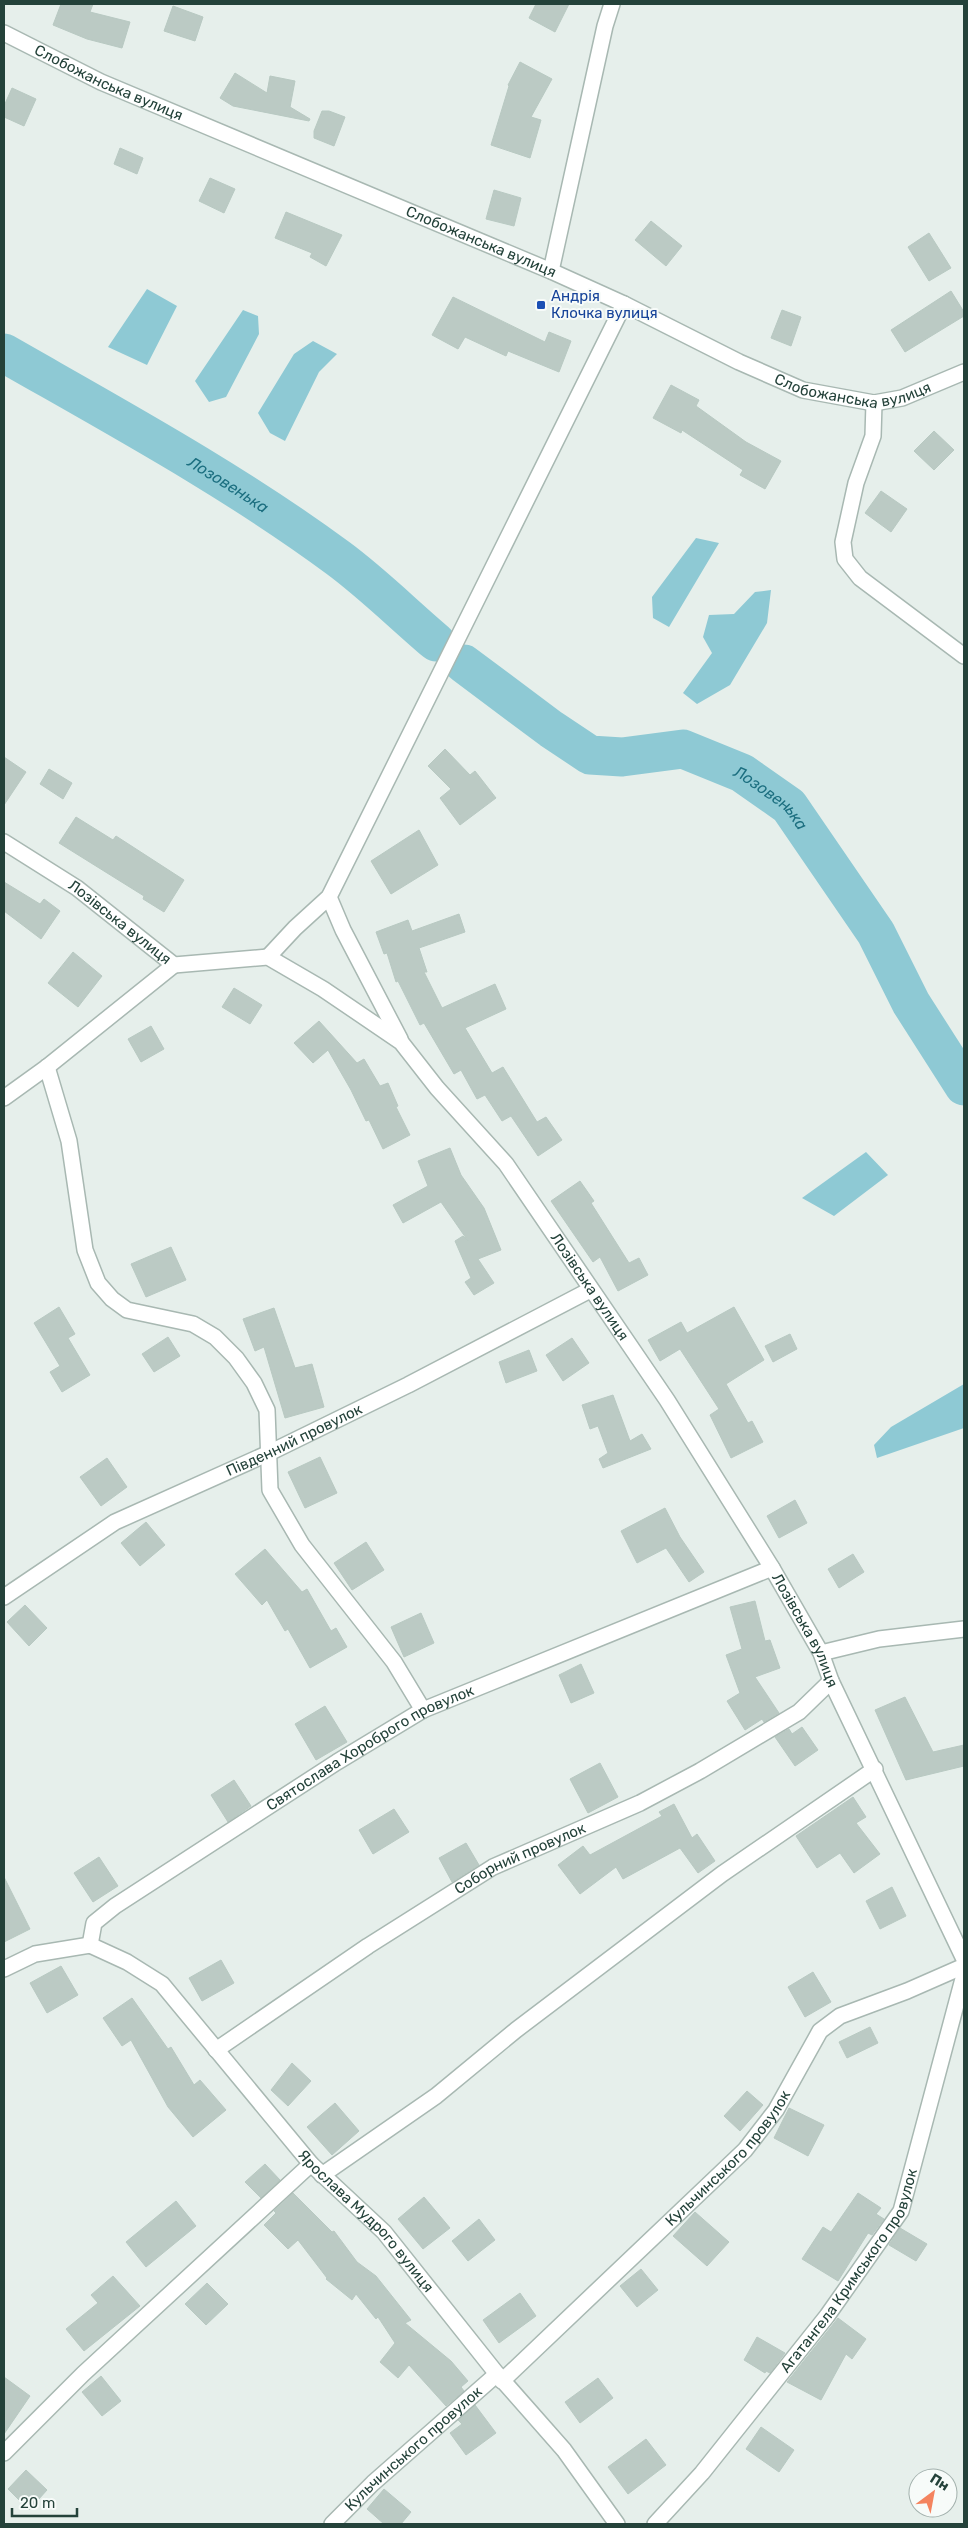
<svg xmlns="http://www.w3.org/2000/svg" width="968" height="2528" viewBox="0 0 968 2528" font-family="Rubik,sans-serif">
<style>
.water{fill:#8ec9d4}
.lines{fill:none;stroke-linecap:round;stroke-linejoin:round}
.river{stroke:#8ec9d4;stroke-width:39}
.building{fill:#bbcac4;stroke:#b8c9c2}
.street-casing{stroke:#a8b8b2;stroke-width:18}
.street{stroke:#fff;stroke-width:15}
.transit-dot{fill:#1a4fb4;stroke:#f7fbf9;stroke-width:2}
.labels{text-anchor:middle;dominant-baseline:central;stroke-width:4;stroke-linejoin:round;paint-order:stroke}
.street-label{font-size:15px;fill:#24423a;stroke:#f7fbf9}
.transit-label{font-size:15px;fill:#164399;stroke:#f7fbf9;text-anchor:start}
.water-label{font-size:16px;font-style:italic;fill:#1c6f80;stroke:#f7fbf9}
</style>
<rect width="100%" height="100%" fill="#e6efeb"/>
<path class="water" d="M147,289l30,17 -30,59 -39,-18z
M243,310l15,6 1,18 -33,63 -17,5 -14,-21z
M313,341l24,13 -18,18 -34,69 -15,-8 -12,-20 36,-59z
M696,538l23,5 -50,84 -16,-9 -1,-21z
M771,590l-4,33 -37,62 -33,19 -14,-11 29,-40 -9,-16 6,-22 25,-1 21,-22z
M866,1152l22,23 -54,41 -32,-18z
M964,1384v44l-87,30 -3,-13 17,-18z"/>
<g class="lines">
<g class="river">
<path id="s1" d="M4,353c112,64 230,128 334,205 34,25 65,56 98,84"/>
<path id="s2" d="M464,664l87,65 39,26 32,2 61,-8 59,24 47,33 87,127 35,70 53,83"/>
</g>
</g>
<path class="building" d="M61,4h32l-3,8 40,10 -8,26 -35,-9 -34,-14z
M536,4h33l-14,28 -26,-14z
M173,6l30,11 -8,24 -31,-10z
M520,62l32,17 -21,38 10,3 -11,38 -39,-13 18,-59 -1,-1z
M235,73l32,20 3,-17 25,5 -5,26 20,12 -1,2 -76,-15 -13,-8z
M12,88l24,11 -12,27 -20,-9v-11z
M322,111h7l16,6 -11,29 -20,-8v-7z
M120,148l23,10 -6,16 -23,-10z
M210,178l25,11 -11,24 -25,-12z
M494,190l27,8 -7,28 -28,-7z
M286,212l56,23 -16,31 -16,-9 2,-4 -37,-15z
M651,221l31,25 -16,20 -31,-26z
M929,233l22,35 -22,13 -21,-34z
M951,291l13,21v4l-59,36 -14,-22z
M453,297l92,45 4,-10 22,9 -12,31 -51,-21 -2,5 -41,-19 -7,12 -26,-14z
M782,310l19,7 -10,29 -20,-8z
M671,385l28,15 -3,6 50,36 35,19 -16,28 -25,-14 3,-5 -61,-40 -1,3 -28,-15z
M934,431l20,19 -20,20 -20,-19z
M881,491l26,18 -16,23 -26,-19z
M445,749l25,26 5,-4 21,27 -36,27 -20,-27 11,-9 -23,-23z
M4,757l22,15 -22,33z
M49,769l23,14 -9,16 -23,-15z
M76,817l37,23 3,-4 68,44 -20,32 -21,-13 1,-3 -85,-53z
M419,830l19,35 -47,29 -20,-33z
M4,882l36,22 4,-5 16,12 -19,28 -37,-28z
M459,914l6,18 -46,16 8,24h-3l18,36 53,-24 11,25 -41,19 27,45 11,-6 34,55 9,-5 16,23 -24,16 -27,-40 -9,5 -17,-26 -8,4 -16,-29 -7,4 -30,-51 -4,2 -22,-44 -2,1 -9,-29 -3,1 -8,-22 32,-12 4,11z
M73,952l29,24 -24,31 -30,-24z
M234,988l28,17 -12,19 -28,-17z
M319,1021l38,42 7,-4 16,27 8,-3 10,23 -2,1 14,28 -27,14 -14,-29 -3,1 -15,-31 -23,-40 -15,13 -19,-20z
M151,1026l13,23 -23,13 -13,-23z
M450,1148l11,27 23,33 17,42 -23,9 16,24 -20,12 -9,-13 6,-4 -16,-37 8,-5 5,5 -27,-39 -38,21 -10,-18 35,-19 -10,-25z
M580,1181l14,20 -3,2 38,60 10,-5 9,17 -30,16 -18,-34 -7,5 -42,-61z
M171,1247l15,33 -40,17 -15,-33z
M59,1307l16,27 -7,4 22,37 -28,17 -12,-20 10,-6 -26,-43z
M734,1307l30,53 -38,24 22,39 4,-2 11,21 -32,16 -21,-43 9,-6 -39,-60 -20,12 -12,-21 33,-18 6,11z
M274,1308l21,60 17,-4 12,43 -39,11 -21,-71 -9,4 -12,-32z
M790,1334l7,15 -24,13 -8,-16z
M168,1337l12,19 -26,16 -12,-18z
M572,1338l17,25 -26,18 -17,-26z
M529,1350l8,21 -31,12 -7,-21z
M613,1395l17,46 12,-7 9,15 -48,19 -4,-9 9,-6 -10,-27 -8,3 -8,-24z
M320,1457l17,36 -32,15 -17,-36z
M107,1458l20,29 -26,19 -21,-29z
M795,1500l12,23 -28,15 -12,-22z
M665,1508l15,29 24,35 -15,10 -23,-34 -29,15 -16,-32z
M146,1522l19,23 -25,21 -19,-23z
M366,1542l18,28 -32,20 -18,-27z
M265,1549l37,43 5,-3 24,42 5,-3 11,19 -37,21 -22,-39 -3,2 -18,-31 -5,5 -27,-31z
M853,1554l11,18 -25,16 -11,-19z
M755,1601l10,40 5,-1 10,28 -25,9 24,36 -15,9 -2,-3 -17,11 -18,-29 13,-8 -14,-38 16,-6 -12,-42z
M25,1605l22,23 -18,18 -22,-24z
M421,1613l13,30 -30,14 -13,-30z
M581,1664l13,29 -23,10 -12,-28z
M905,1697l28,55 31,-7v21l-58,14 -31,-70z
M325,1706l22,36 -31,18 -21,-36z
M802,1727l16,23 -23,16 -20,-29 14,-8 3,5z
M600,1763l18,34 -30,16 -18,-34z
M234,1780l17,26 -23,16 -17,-27z
M853,1797l13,20 -10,6 24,31 -26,19 -14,-20 -23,15 -21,-32z
M674,1804l18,34 5,-4 18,27 -17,12 -18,-25 -57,31 -7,-12 -36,27 -22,-29 25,-19 7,9 72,-39 -3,-4z
M394,1809l15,23 -36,22 -14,-24z
M466,1843l13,22 -27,17 -13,-24z
M99,1857l19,29 -25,16 -19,-29z
M4,1877l26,52 -26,13z
M892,1887l14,29 -26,13 -14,-28z
M221,1960l13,23 -32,18 -13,-23z
M61,1966l17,29 -31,18 -17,-30z
M813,1972l18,30 -26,15 -17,-30z
M132,1998l36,51 3,-2 23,38 6,-5 26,30 -33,27 -25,-30 -37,-67 -9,6 -19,-28z
M870,2027l8,16 -31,15 -8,-16z
M292,2063l19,18 -23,25 -17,-16z
M747,2091l16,14 -23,26 -16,-15z
M335,2103l24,28 -27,24 -25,-28z
M789,2108l35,17 -16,31 -34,-18z
M265,2164l15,16 -19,18 -16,-16z
M293,2193l39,39 2,-1 23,31 19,14 35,44 -6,3 46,38 17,20 -7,6 3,4 -18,15 -37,-41 -11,13 -18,-16 15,-19 -17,-26 -2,2 -20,-25 -4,6 -26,-21 1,-1 -29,-38 -10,9 -24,-24 12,-12 -2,-2z
M858,2193l23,15 -5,6 8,5 -12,16 -4,-2 -30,48 -36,-22 21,-32 8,5z
M424,2197l26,31 -27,21 -25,-30z
M176,2201l20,25 -50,41 -20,-25z
M695,2212l34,30 -22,24 -34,-30z
M479,2219l16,21 -27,21 -16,-20z
M900,2228l27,16 -11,17 -27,-16z
M641,2269l17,21 -21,17 -17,-21z
M113,2276l27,30 -56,45 -18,-22 32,-26 -7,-8z
M207,2283l21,21 -22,21 -21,-21z
M520,2293l16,23 -37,27 -16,-23z
M838,2318l28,21 -14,20 -6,-5 -25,46 -34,-18z
M757,2337l28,16 -15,20 -4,-2 -1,2 -21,-13z
M101,2376l20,25 -19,15 -20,-24z
M4,2377l26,19 -26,38z
M598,2378l15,20 -33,25 -15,-21z
M475,2405l21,28 -30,22 -16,-22 12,-9 -4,-4z
M761,2427l33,23 -15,22 -33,-23z
M646,2439l20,26 -38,29 -20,-27z
M26,2470l21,20 -18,20 -21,-21z
M384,2489l27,23 -10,12h-17l-17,-15z"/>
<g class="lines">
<defs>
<g id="street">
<path id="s3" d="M4,33l97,49 450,189 73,33 115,58 64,28 71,13 28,-5 62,-26"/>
<path d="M551,271l54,-245 7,-22"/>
<path d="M874,403l-1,33 -17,47 -13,59 2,17 15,19 104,78"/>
<path id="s4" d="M4,842l73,46 97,77 94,-8 55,32 78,53 36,46 69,76 161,236 105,168 49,85 10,28 133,278"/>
<path d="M329,897l14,33 57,109"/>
<path d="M268,957l27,-29 34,-31 295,-593"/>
<path d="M47,1067l22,74 16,109 13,33 14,16 15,11 66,14 22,13 21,21 18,25 13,27 3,80 32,55 92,117 29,48"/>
<path d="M4,1098l43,-31 127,-102"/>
<path id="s5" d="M4,1597l111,-75 154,-69 139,-68 182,-95"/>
<path d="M821,1653l58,-14 85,-10"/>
<path id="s6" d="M90,1945l4,-22 21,-17 222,-144 86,-52 349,-142"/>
<path id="s7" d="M90,1945l37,17 35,22 149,180 73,68 113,142 67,76 53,74"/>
<path d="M4,1969l31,-15 55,-9"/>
<path id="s8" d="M216,2050l152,-104 125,-79 147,-64 60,-32 99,-59 32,-31"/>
<path d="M322,2175l114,-79 80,-66 206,-156 153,-105"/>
<path id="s9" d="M502,2381l243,-231 31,-40 44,-79 20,-15 67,-25 57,-25"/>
<path d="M4,2453l79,-79 228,-210"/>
<path id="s10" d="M332,2524l41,-41 124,-109"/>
<path id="s11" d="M655,2524l47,-51 125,-157 74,-105 63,-236"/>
</g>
</defs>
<use href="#street" class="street-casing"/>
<use href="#street" class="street"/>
</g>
<rect class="transit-dot" x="536" y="300" width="10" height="10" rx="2.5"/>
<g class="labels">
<g class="street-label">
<text stroke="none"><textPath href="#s3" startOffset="116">Слобожанська вулиця</textPath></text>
<text stroke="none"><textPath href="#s3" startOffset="521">Слобожанська вулиця</textPath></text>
<text stroke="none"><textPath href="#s3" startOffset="926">Слобожанська вулиця</textPath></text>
<text stroke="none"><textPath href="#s4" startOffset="141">Лозівська вулиця</textPath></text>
<text stroke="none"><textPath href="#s4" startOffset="772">Лозівська вулиця</textPath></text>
<text stroke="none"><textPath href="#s5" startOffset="331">Південний провулок</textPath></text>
<text stroke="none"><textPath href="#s4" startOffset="1178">Лозівська вулиця</textPath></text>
<text stroke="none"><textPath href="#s6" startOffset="350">Святослава Хороброго провулок</textPath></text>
<text stroke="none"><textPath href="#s8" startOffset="360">Соборний провулок</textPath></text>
<text stroke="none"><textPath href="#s9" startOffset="318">Кульчинського провулок</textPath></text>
<text stroke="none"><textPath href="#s7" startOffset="395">Ярослава Мудрого вулиця</textPath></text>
<text stroke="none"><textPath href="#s11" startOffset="321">Агатангела Кримського провулок</textPath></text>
<text stroke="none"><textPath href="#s10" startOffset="111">Кульчинського провулок</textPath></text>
</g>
<g class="transit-label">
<text x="551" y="296">Андрія<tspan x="551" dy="17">Клочка вулиця</tspan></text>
</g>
<g class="water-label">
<text stroke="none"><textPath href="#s1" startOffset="260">Лозовенька</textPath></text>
<text stroke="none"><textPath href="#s2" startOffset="351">Лозовенька</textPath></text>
</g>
</g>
<rect width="968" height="2528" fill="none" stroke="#24423a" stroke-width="10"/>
<g transform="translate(933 2493) rotate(32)"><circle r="24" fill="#f7fbf9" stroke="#a3b1ad"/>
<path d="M0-4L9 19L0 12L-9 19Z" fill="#f4845f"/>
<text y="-8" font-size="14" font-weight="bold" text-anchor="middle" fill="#24423a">Пн</text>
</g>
<path d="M12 2508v8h65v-8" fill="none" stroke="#24423a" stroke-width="2.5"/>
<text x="20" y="2508" font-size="15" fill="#24423a" stroke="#f7fbf9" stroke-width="4" paint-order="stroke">20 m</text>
</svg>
